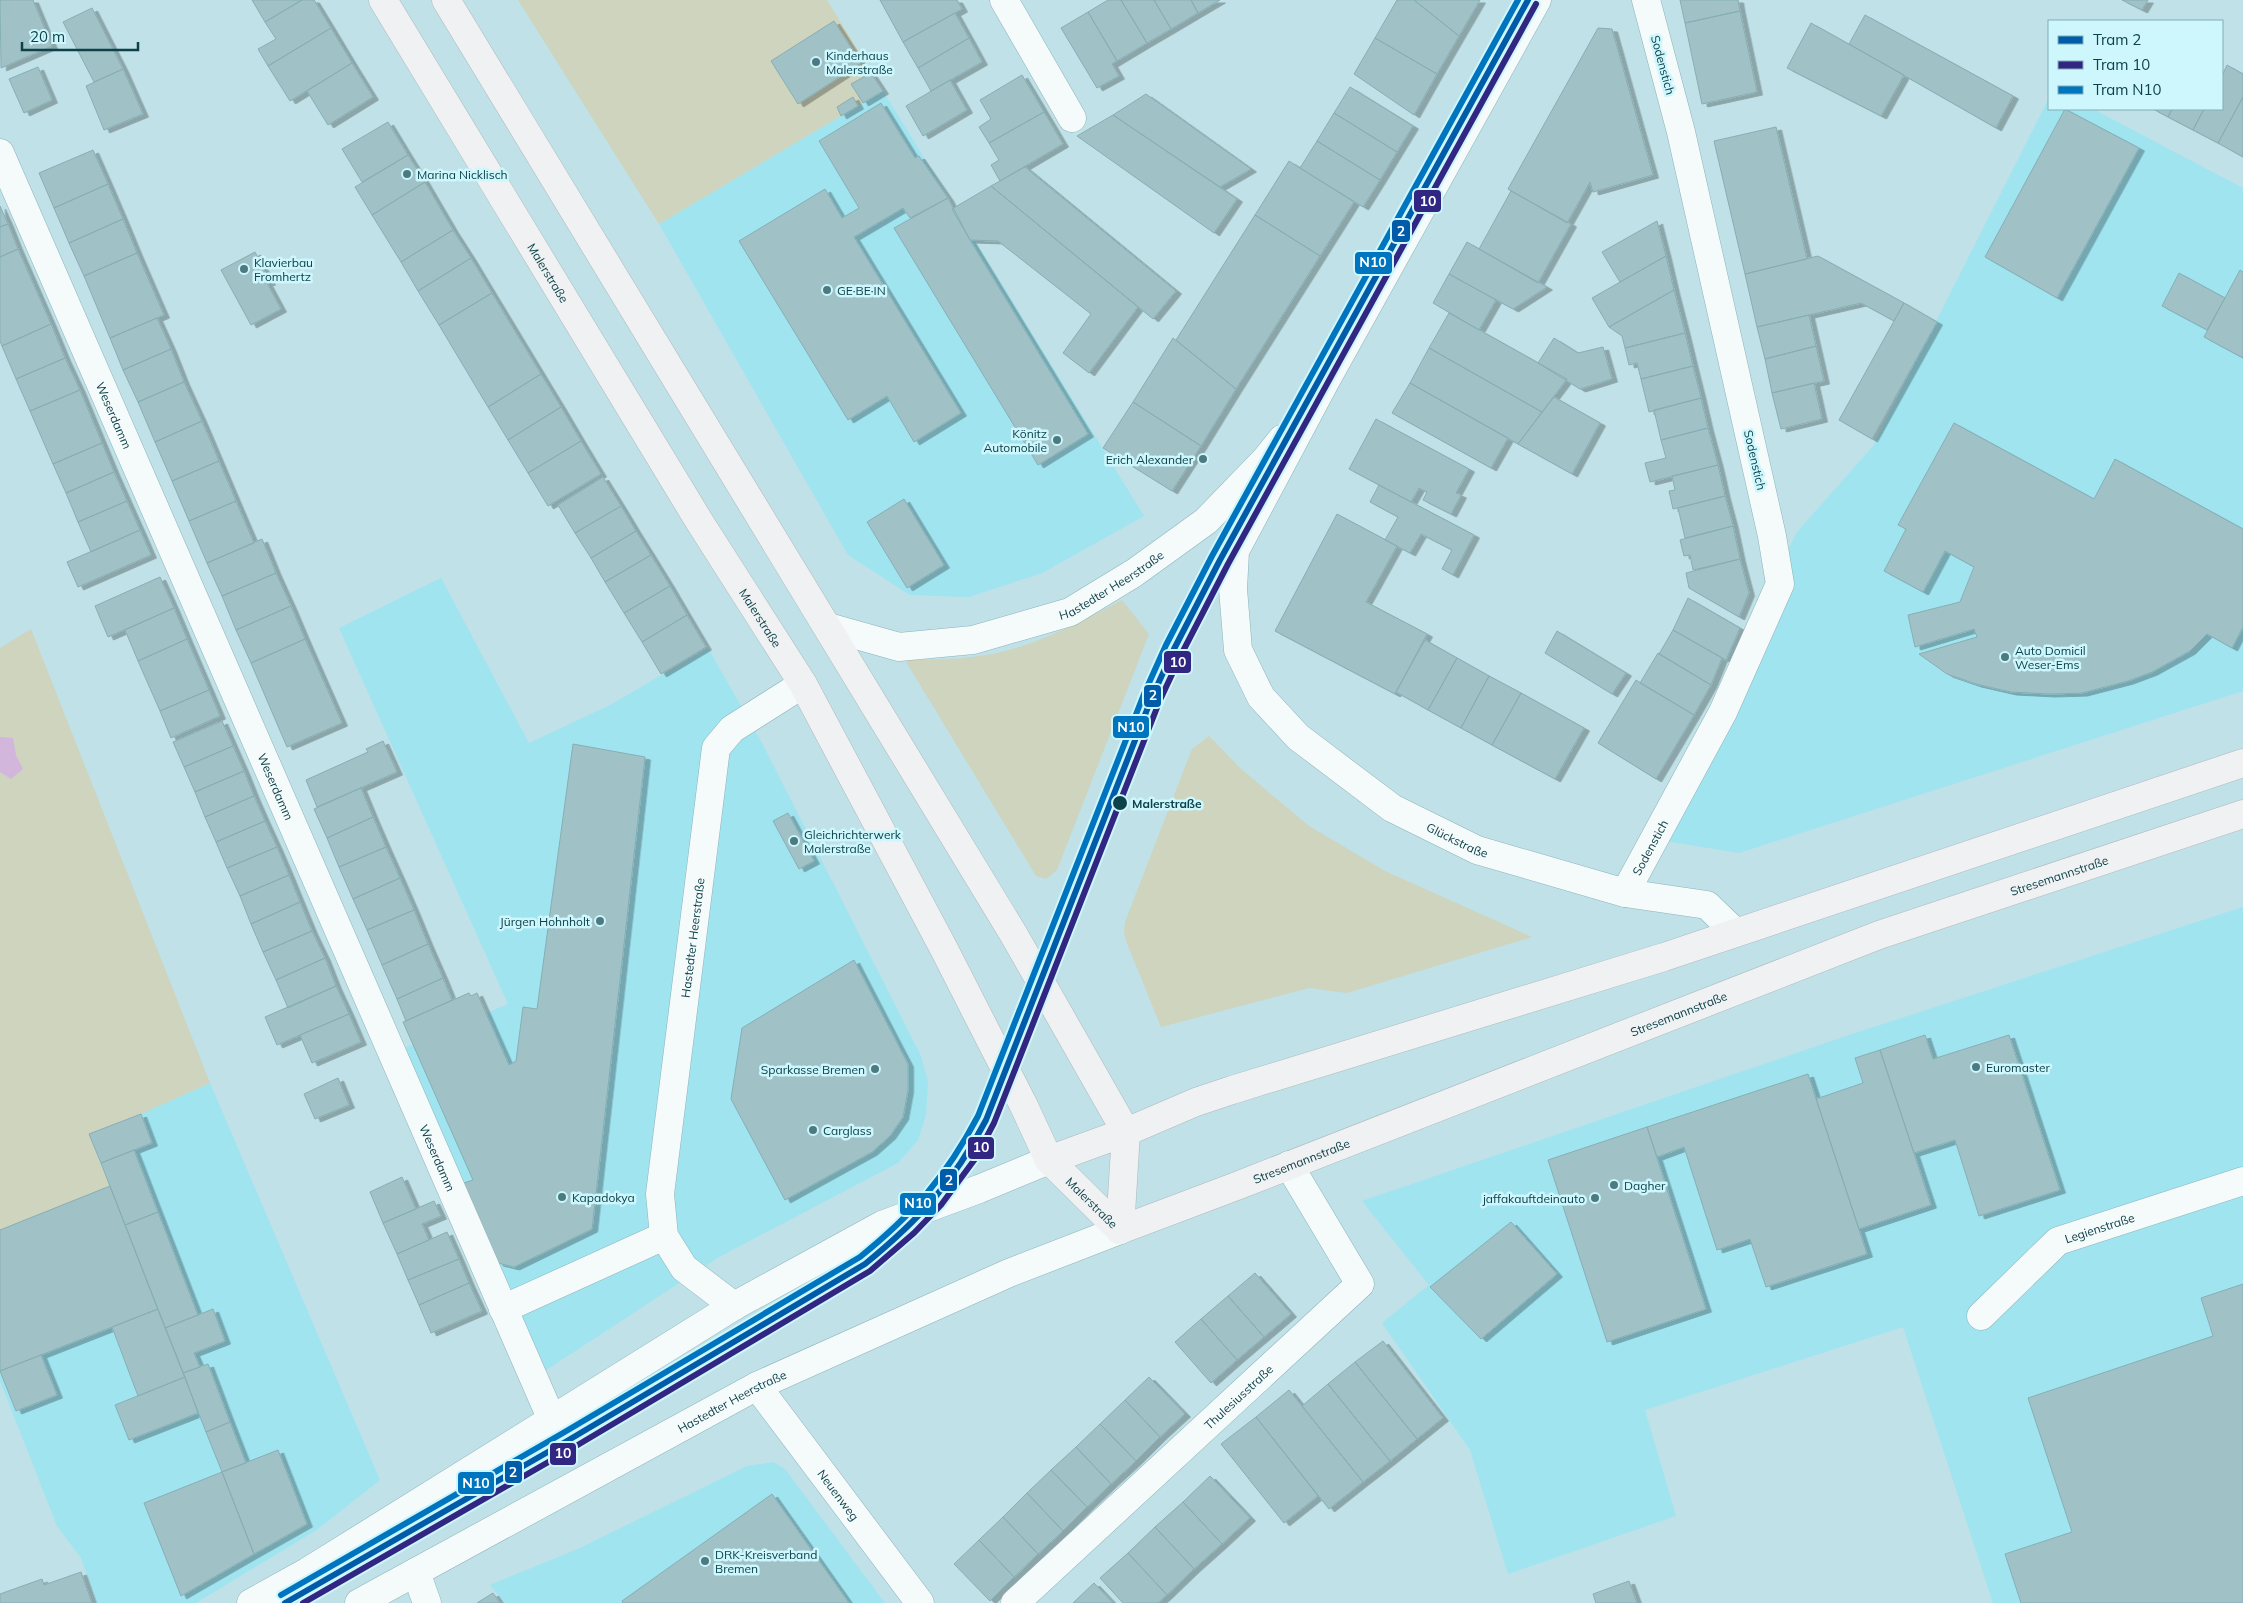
<svg xmlns="http://www.w3.org/2000/svg" width="2243" height="1603" viewBox="0 0 2243 1603" font-family="Mulish,sans-serif">
<style>
.built{fill:#a0e4f0}
.green{fill:#ced4bd}
.water{fill:#d3b6dc}
.building{fill:#a0c2c7;stroke:#86aeb4;filter:url(#shadow)}
.lines{fill:none;stroke-linecap:round;stroke-linejoin:round}
.street-casing{stroke:#8cb4ba;stroke-width:29}
.secondary-casing{stroke:#8cb4ba;stroke-width:29}
.primary-casing{stroke:#adbabc;stroke-width:29}
.street{stroke:#f5fafb;stroke-width:28}
.secondary{stroke:#f5fafb;stroke-width:28}
.primary{stroke:#eff1f2;stroke-width:28}
.tram-1-casing{stroke:#cdf6fd;stroke-width:10}
.tram-2-casing{stroke:#cdf6fd;stroke-width:10}
.tram-3-casing{stroke:#cdf6fd;stroke-width:10}
.tram-1{stroke:#005ca9;stroke-width:6}
.tram-2{stroke:#312783;stroke-width:6}
.tram-3{stroke:#0075bf;stroke-width:6}
.poi-dot{fill:#4b7a81;stroke:#cdf6fd;stroke-width:2}
.stop-dot{fill:#0d424a;stroke:#cdf6fd;stroke-width:2}
.labels{text-anchor:middle;dominant-baseline:central;stroke-width:5;stroke-linejoin:round;paint-order:stroke}
.poi-label{font-size:12px;fill:#0d424a;stroke:#cdf6fd;text-anchor:start}
.street-label{font-size:12px;fill:#0d424a;stroke:#cdf6fd}
.stop-label{font-size:12px;font-weight:bold;fill:#0d424a;stroke:#cdf6fd;text-anchor:start}
.line-badge{stroke:#cdf6fd;stroke-width:2}
.badge-label{font-size:14px;text-anchor:middle;font-weight:bold;fill:#fff}
</style>
<defs>
<filter id="shadow"><feDropShadow dx="5.5" dy="3" stdDeviation="0" flood-color="#0004"/></filter>
</defs>
<rect width="100%" height="100%" fill="#bfe1e7"/>
<path class="built" d="M883,91l261,425 -102,57 -73,24 -59,-2 -62,-40 -189,-331z
M2049,98v11h44l150,79v503l-504,162 -93,-15 151,-306 76,-86z
M441,578l88,165 81,-38 98,-57 54,95 159,313 7,26 -2,33 -8,25 -20,23 -179,94 -185,121 -139,-326 113,-48 -169,-376z
M2243,907v696h-250l-90,-276 -258,83 31,106 -168,58 -38,-124 -88,-127 47,-38 -67,-84 484,-165z
M210,1083l170,397 -62,49 -122,74h-99l-16,-45 -24,-32 -57,-145v-151l109,-44 -20,-52 52,-20z
M773,1462l12,7 100,134h-380l-15,-18 90,-37 167,-82z"/>
<path class="green" d="M518,0h309l56,91 -224,133z
M1122,600l27,34 -92,236 -11,9 -10,-3 -131,-216c31,0 75,-1 104,-10 40,-11 77,-31 113,-50z
M31,629l179,454 -69,31 -52,20 21,52 -110,44v-582z
M1209,736l31,32 69,58 76,45 147,66 -185,56 -38,-5 -148,39 -35,-86 -2,-9 1,-10 67,-173z"/>
<path class="water" d="M0,737l13,1 3,17 7,14 -12,10 -11,-7z"/>
<path class="building" d="M0,0h33l19,46 -51,22z
M252,0h50l-37,22z
M302,0h12l17,28 -63,38 -10,-17 18,-10 -11,-17z
M880,0h77l5,9 -59,33z
M1108,0h13l26,43 -30,18 -29,-49z
M1121,0h33l17,29 -24,14z
M1154,0h37l7,13 -27,16z
M1191,0h29l-22,13z
M1397,0h17l45,36 -22,38 -62,-36z
M1414,0h66l-21,36z
M1680,0h58l2,11 -55,12z
M2122,0h26l-6,10z
M92,8l31,61 -29,13 -31,-60z
M1740,11l17,81 -55,12 -17,-81z
M1088,12l29,49 -5,3 7,12 -22,12 -36,-60z
M955,13l14,25 -51,30 -15,-26z
M1865,15l148,81 -17,32 -147,-84z
M834,21l27,42 -63,41 -27,-43z
M1811,23l93,52 -23,41 -94,-48z
M331,28l21,35 -62,38 -22,-35z
M1598,28l14,1 41,146 -60,17 -3,-10 -23,41 -59,-34z
M969,38l13,24 -51,29 -13,-23z
M1375,38l62,36 -23,41 -60,-41z
M352,63l21,34 -45,28 -21,-34z
M2227,65l16,9v23l-25,46 -25,-13 11,-21h18v-33z
M38,67l14,33 -28,13 -15,-34z
M123,69l20,45 -39,16 -18,-44z
M871,73l12,18 -20,12 -12,-19z
M1022,75l22,37 -55,31 -10,-16 12,-8 -11,-19z
M950,80l17,30 -44,26 -17,-30z
M1350,87l63,39 -16,26 -63,-39z
M1146,94l105,75 -31,18 -107,-72z
M853,97l5,9 -17,10 -4,-9z
M2243,97v60l-25,-14z
M881,103l34,55 4,-2 29,42 -38,20 -7,-10 -49,29 107,176 -47,29 -27,-46 -39,24 -109,-179 86,-52 17,29 17,-10 -40,-67z
M2065,109l74,39 -82,150 -72,-41z
M2153,109h19l-4,8z
M2172,109h32l-11,21 -25,-13z
M1044,112l19,32 -63,37 -9,-16 8,-5 -10,-17z
M1334,113l63,39 -17,28 -63,-39z
M1113,115l124,84 -23,34 -137,-97z
M388,122l20,33 -46,27 -20,-33z
M1776,127l31,132 -62,15 -31,-133z
M1317,141l63,39 -17,27 -63,-39z
M93,150l15,34 -54,24 -15,-35z
M408,155l17,27 -53,33 -17,-28z
M1289,161l65,41 -34,54 -65,-41z
M1025,167l151,124 -23,28 -162,-133z
M425,182l28,48 -52,32 -29,-47z
M108,184l15,35 -54,24 -15,-35z
M991,186l147,121 -49,66 -26,-20 28,-39 -93,-73 -28,-1 -18,-31z
M1511,191l60,33 -33,59 -59,-34z
M948,198l22,42 118,194 -50,31 -144,-237z
M0,206l8,18 -8,3z
M1255,215l65,41 -84,133 -60,-49z
M123,219l14,34 -53,23 -15,-33z
M1657,221l9,35 -46,26 -18,-30z
M8,224l10,25 -18,8v-30z
M453,230l18,28 -53,33 -17,-29z
M1467,242l12,7 68,38 -34,22 -64,-35z
M18,249l33,75 -49,22 -2,-5v-84z
M255,252l15,30 -3,1 14,26 -30,16 -30,-55z
M137,253l27,62 -54,23 -26,-62z
M1666,256l8,34 -65,37 -17,-29z
M1818,256l86,47 -10,18 -33,-18 -104,24 -12,-53z
M471,258l21,35 -53,32 -21,-34z
M2240,270l3,2v86l-39,-21z
M2179,273l46,25 -18,32 -45,-24z
M1449,274l47,26 -17,30 -46,-27z
M1674,290l11,43 -60,15 -3,-12 -13,-9z
M492,293l49,81 -53,33 -49,-82z
M1904,303l33,19 -65,117 -33,-19z
M1449,313l118,66 -25,33 -113,-64z
M1809,315l7,31 -51,13 -8,-32z
M157,318l14,31 -48,21 -13,-32z
M51,324l14,34 -49,21 -14,-33z
M1685,333l8,33 -52,13 -4,-16 -8,2 -4,-17z
M1173,338l63,51 -35,57 -68,-44z
M1554,338l24,15 25,-6 9,32 -32,10 -42,-26z
M1816,346l8,35 -52,12 -7,-34z
M1429,348l113,64 -24,32 -108,-61z
M171,349l13,33 -46,20 -15,-32z
M65,358l15,32 -50,21 -14,-32z
M1693,366l8,32 -52,14 -8,-33z
M541,374l20,33 -53,33 -20,-33z
M184,382l18,39 -47,21 -17,-40z
M1410,383l98,55 -17,30 -99,-55z
M1814,383l8,36 -41,10 -9,-36z
M80,390l22,53 -49,21 -23,-53z
M1554,397l46,26 -28,51 -54,-30z
M1701,398l7,30 -47,12 -7,-30z
M1133,402l68,44 -29,45 -69,-43z
M561,407l20,34 -53,32 -20,-33z
M1376,419l93,50 -13,24 5,2 -10,19 -28,-14 4,-8 -8,-4 -8,14 -62,-33z
M202,421l17,40 -47,20 -17,-39z
M1954,423l140,76 21,-40 128,70v98l-11,21 -25,-14 -17,17 -38,21 -24,9 -46,12 -32,1 -39,-2 -35,-8 -29,-10 -28,-20 58,-17 -3,-8 -59,18 -7,-32 52,-13 14,-35 -29,-16 -22,41 -39,-21 22,-42 -8,-4z
M1708,428l10,37 -68,17 -5,-19 21,-5 -5,-18z
M581,441l20,33 -53,32 -20,-33z
M102,443l12,29 -48,21 -13,-29z
M219,461l17,40 -47,20 -17,-40z
M1718,465l7,31 -52,13 -4,-18 6,-1 -3,-14z
M114,472l13,29 -49,21 -12,-29z
M603,477l18,29 -46,27 -17,-28z
M1379,485l95,50 -21,40 -11,-6 10,-19 -31,-16 -11,19 -25,-13 13,-23 -28,-15z
M1725,496l8,30 -48,12 -7,-30z
M904,499l40,66 -37,23 -40,-66z
M127,501l13,29 -49,22 -13,-30z
M236,501l18,42 -47,20 -18,-42z
M621,506l15,25 -45,27 -16,-25z
M1337,514l60,32 -31,56 61,32 -32,60 -120,-63z
M1733,526l7,33 -47,11 -3,-15 -6,1 -4,-16z
M140,530l11,25 -73,32 -11,-25z
M636,531l15,24 -46,27 -14,-24z
M262,539l14,34 -54,23 -15,-33z
M651,555l19,31 -46,27 -19,-31z
M1740,559l9,34 -10,24 -50,-29 -3,-15z
M276,573l15,33 -55,24 -14,-34z
M160,577l14,31 -66,29 -13,-31z
M670,586l17,29 -45,27 -18,-29z
M1688,598l52,30 -14,32 -53,-30z
M291,606l14,33 -54,24 -15,-33z
M174,608l13,31 -49,22 -13,-31z
M687,615l19,32 -45,27 -19,-32z
M1673,630l49,28 -11,27 -52,-31z
M1557,631l69,42 -14,21 -67,-41z
M187,639l22,51 -49,21 -22,-50z
M305,639l37,84 -55,24 -36,-84z
M1425,640l32,18 -29,52 -32,-18z
M1658,653l53,32 -17,30 -54,-32z
M1457,658l32,18 -28,52 -33,-18z
M1489,676l32,17 -29,52 -31,-17z
M1636,680l58,35 -38,64 -58,-36z
M209,690l11,26 -49,22 -11,-27z
M1521,693l63,35 -29,51 -63,-34z
M222,721l11,25 -49,21 -11,-25z
M383,741l14,31 -80,35 -11,-27 62,-28 -2,-3z
M573,744l72,13 -53,472 -78,38 -16,-4 -40,-78 15,-5 -70,-158 66,-29 2,3 6,-3 32,72 7,-4 7,-54 14,2z
M233,746l11,25 -49,21 -11,-25z
M244,771l10,25 -49,21 -10,-25z
M361,788l12,29 -46,21 -13,-29z
M254,796l11,25 -49,21 -11,-25z
M788,813l26,48 -15,8 -26,-48z
M373,817l13,30 -47,20 -12,-29z
M265,821l12,26 -50,21 -11,-26z
M277,847l12,28 -49,21 -13,-28z
M386,847l14,31 -47,21 -14,-32z
M289,875l11,27 -49,22 -11,-28z
M400,878l14,32 -47,20 -14,-31z
M300,902l12,29 -49,21 -12,-28z
M414,910l14,34 -46,21 -15,-35z
M312,931l13,27 -49,22 -13,-28z
M428,944l15,34 -46,21 -15,-34z
M325,958l11,28 -48,22 -12,-28z
M854,960l54,104v26l-5,27 -13,19 -18,16 -87,48 -54,-101 11,-71z
M443,978l9,22 -46,21 -9,-22z
M336,986l13,28 -72,31 -12,-28z
M349,1014l12,28 -49,21 -12,-28z
M1925,1035l8,24 76,-24 51,155 -81,26 -24,-76 -41,13 -34,-103z
M1880,1050l51,155 -72,24 -43,-130 47,-16 -8,-25z
M1808,1074l59,180 -101,33 -16,-48 -33,11 -33,-103 -27,10 -10,-30z
M338,1078l11,27 -34,14 -11,-25z
M141,1114l11,29 -51,20 -12,-29z
M1647,1127l59,182 -99,33 -59,-182z
M134,1150l24,62 -33,13 -24,-62z
M402,1177l14,32 -33,14 -13,-31z
M110,1186l48,123 -158,62v-141z
M434,1201l7,15 -19,8 7,16 -32,14 -14,-31z
M158,1212l40,103 -33,13 -40,-103z
M1511,1222l46,52 -76,65 -51,-52z
M447,1232l12,27 -51,21 -11,-26z
M459,1259l10,24 -50,22 -11,-25z
M1255,1273l36,41 -27,23 -36,-41z
M469,1283l13,28 -51,22 -12,-28z
M2243,1284v319h-222l-16,-49 67,-22 -44,-134 185,-62 -12,-38z
M1228,1296l36,41 -27,23 -36,-41z
M158,1309l27,68 -47,19 -26,-69z
M213,1309l12,32 -31,12 6,14 -17,6 -18,-45z
M1201,1319l36,41 -26,23 -36,-41z
M1383,1341l60,77 -26,21 -62,-77z
M41,1355l16,40 -41,16 -16,-40z
M1355,1362l62,77 -27,22 -62,-77z
M208,1364l22,58 -24,10 -23,-59z
M185,1377l13,36 -69,27 -14,-35z
M1149,1377l36,37 -25,23 -35,-37z
M1328,1384l62,77 -27,21 -61,-76z
M1289,1390l74,92 -34,27 -73,-92z
M1125,1400l35,37 -24,24 -36,-37z
M1256,1417l62,79 -34,27 -63,-79z
M230,1422l16,41 -24,9 -16,-40z
M1100,1424l36,37 -25,23 -35,-37z
M1076,1447l35,37 -24,23 -36,-37z
M278,1450l29,74 -53,30 -32,-82z
M1051,1470l36,37 -24,24 -36,-38z
M222,1472l32,82 -73,42 -37,-93z
M1210,1476l40,42 -28,26 -39,-42z
M1027,1493l36,38 -25,23 -35,-37z
M772,1494l77,109h-226l-1,-2z
M1183,1502l39,42 -28,25 -39,-42z
M1003,1517l35,37 -24,23 -35,-37z
M1155,1527l39,42 -27,26 -39,-42z
M979,1540l35,37 -24,24 -36,-37z
M1128,1553l39,42 -9,8h-35l-23,-25z
M81,1572l11,31h-92v-9l42,-15 2,6z
M1629,1581l8,22h-41l-3,-9z
M1094,1583l19,20h-40z
M493,1593l7,10h-23z"/>
<g class="lines">
<defs>
<g id="street">
<path d="M1004,0l68,118"/>
<path id="s1" d="M1537,0l-212,382 -90,169 -2,38 5,61 23,47 37,40 94,71 85,42 148,43 82,12 28,27"/>
<path id="s2" d="M0,153l552,1267"/>
<path id="s3" d="M828,627l71,20 74,-7 97,-28 64,-39 72,-52 60,-62 16,-20"/>
<path id="s4" d="M1625,893l98,-181 57,-128 -8,-48 -91,-404 -35,-132"/>
<path id="s5" d="M734,1306l-50,-38 -20,-32 -4,-42 56,-446 16,-19 71,-45"/>
<path d="M503,1309l161,-73"/>
<path id="s6" d="M1981,1316l77,-75 185,-60"/>
<path id="s7" d="M757,1386l163,217"/>
<path d="M416,1572l11,31"/>
<path id="s8" d="M1015,1603l345,-319 -71,-119"/>
</g>
<g id="secondary">
<path d="M251,1603l56,-31 427,-266 148,-81 97,-36 70,-29"/>
<path id="s9" d="M359,1603l398,-217 252,-113 111,-43"/>
</g>
<g id="primary">
<path id="s10" d="M383,0l316,521 104,163 141,265 79,155 26,56 71,70"/>
<path d="M446,0l568,935 112,197 -6,98"/>
<path d="M1049,1160l77,-28 70,-30 36,-12 432,-133 579,-194"/>
<path id="s11" d="M1120,1230l114,-43 645,-252 364,-121"/>
</g>
</defs>
<use href="#street" class="street-casing"/>
<use href="#secondary" class="secondary-casing"/>
<use href="#primary" class="primary-casing"/>
<use href="#street" class="street"/>
<use href="#secondary" class="secondary"/>
<use href="#primary" class="primary"/>
<defs>
<path id="tram-1" d="M285,1603l282,-162 298,-177c55,-45 88,-81 121,-144l166,-423 22,-48 46,-89 308,-560"/>
<path id="tram-2" d="M303,1603l268,-154 299,-178 44,-38 27,-28 34,-46 19,-36 166,-423 22,-47 46,-89 308,-560"/>
<path id="tram-3" d="M281,1595l282,-162 297,-176c53,-43 86,-80 118,-141l166,-422 22,-49 46,-89 306,-556"/>
</defs>
<use href="#tram-1" class="tram-1-casing"/>
<use href="#tram-2" class="tram-2-casing"/>
<use href="#tram-3" class="tram-3-casing"/>
<use href="#tram-1" class="tram-1"/>
<use href="#tram-2" class="tram-2"/>
<use href="#tram-3" class="tram-3"/>
</g>
<g class="poi-dot">
<circle cx="816" cy="62" r="5"/>
<circle cx="407" cy="174" r="5"/>
<circle cx="244" cy="269" r="5"/>
<circle cx="827" cy="290" r="5"/>
<circle cx="1057" cy="440" r="5"/>
<circle cx="1203" cy="459" r="5"/>
<circle cx="2005" cy="657" r="5"/>
<circle cx="794" cy="841" r="5"/>
<circle cx="600" cy="921" r="5"/>
<circle cx="1976" cy="1067" r="5"/>
<circle cx="875" cy="1069" r="5"/>
<circle cx="813" cy="1130" r="5"/>
<circle cx="1614" cy="1185" r="5"/>
<circle cx="562" cy="1197" r="5"/>
<circle cx="1595" cy="1198" r="5"/>
<circle cx="705" cy="1561" r="5"/>
</g>
<circle class="stop-dot" cx="1120" cy="803" r="8"/>
<g class="labels">
<g class="poi-label">
<text x="826" y="55">Kinderhaus<tspan x="826" dy="14">Malerstraße</tspan></text>
<text x="417" y="174">Marina Nicklisch</text>
<text x="254" y="262">Klavierbau<tspan x="254" dy="14">Fromhertz</tspan></text>
<text x="837" y="290">GE·BE·IN</text>
<text x="1047" y="433" text-anchor="end">Könitz<tspan x="1047" dy="14">Automobile</tspan></text>
<text x="1193" y="459" text-anchor="end">Erich Alexander</text>
<text x="2015" y="650">Auto Domicil<tspan x="2015" dy="14">Weser-Ems</tspan></text>
<text x="804" y="834">Gleichrichterwerk<tspan x="804" dy="14">Malerstraße</tspan></text>
<text x="590" y="921" text-anchor="end">Jürgen Hohnholt</text>
<text x="1986" y="1067">Euromaster</text>
<text x="865" y="1069" text-anchor="end">Sparkasse Bremen</text>
<text x="823" y="1130">Carglass</text>
<text x="1624" y="1185">Dagher</text>
<text x="572" y="1197">Kapadokya</text>
<text x="1585" y="1198" text-anchor="end">jaffakauftdeinauto</text>
<text x="715" y="1554">DRK-Kreisverband<tspan x="715" dy="14">Bremen</tspan></text>
</g>
<g class="street-label">
<text transform="translate(1663 65) rotate(75)">Sodenstich</text>
<text stroke="none"><textPath href="#s10" startOffset="319">Malerstraße</textPath></text>
<text stroke="none"><textPath href="#s2" startOffset="286">Weserdamm</textPath></text>
<text transform="translate(1755 460) rotate(77)">Sodenstich</text>
<text stroke="none"><textPath href="#s3" startOffset="298">Hastedter Heerstraße</textPath></text>
<text stroke="none"><textPath href="#s10" startOffset="724">Malerstraße</textPath></text>
<text stroke="none"><textPath href="#s2" startOffset="691">Weserdamm</textPath></text>
<text stroke="none"><textPath href="#s1" startOffset="1025">Glückstraße</textPath></text>
<text stroke="none"><textPath href="#s4" startOffset="52">Sodenstich</textPath></text>
<text stroke="none"><textPath href="#s11" startOffset="1004">Stresemannstraße</textPath></text>
<text stroke="none"><textPath href="#s5" startOffset="401">Hastedter Heerstraße</textPath></text>
<text stroke="none"><textPath href="#s11" startOffset="599">Stresemannstraße</textPath></text>
<text stroke="none"><textPath href="#s2" startOffset="1096">Weserdamm</textPath></text>
<text stroke="none"><textPath href="#s11" startOffset="194">Stresemannstraße</textPath></text>
<text stroke="none"><textPath href="#s10" startOffset="1399">Malerstraße</textPath></text>
<text stroke="none"><textPath href="#s6" startOffset="151">Legienstraße</textPath></text>
<text stroke="none"><textPath href="#s8" startOffset="304">Thulesiusstraße</textPath></text>
<text stroke="none"><textPath href="#s9" startOffset="424">Hastedter Heerstraße</textPath></text>
<text stroke="none"><textPath href="#s7" startOffset="136">Neuenweg</textPath></text>
</g>
<g class="stop-label">
<text x="1132" y="803">Malerstraße</text>
</g>
</g>
<g class="line-badge">
<rect x="1413" y="189" width="29" height="24" rx="5" fill="#312783"/>
<rect x="1391" y="219" width="20" height="24" rx="5" fill="#005ca9"/>
<rect x="1354" y="251" width="39" height="24" rx="5" fill="#0075bf"/>
<rect x="1163" y="650" width="29" height="24" rx="5" fill="#312783"/>
<rect x="1143" y="684" width="19" height="24" rx="5" fill="#005ca9"/>
<rect x="1112" y="715" width="38" height="24" rx="5" fill="#0075bf"/>
<rect x="967" y="1136" width="28" height="24" rx="5" fill="#312783"/>
<rect x="939" y="1168" width="19" height="24" rx="5" fill="#005ca9"/>
<rect x="899" y="1192" width="38" height="24" rx="5" fill="#0075bf"/>
<rect x="549" y="1442" width="28" height="24" rx="5" fill="#312783"/>
<rect x="504" y="1460" width="19" height="24" rx="5" fill="#005ca9"/>
<rect x="457" y="1471" width="38" height="24" rx="5" fill="#0075bf"/>
</g>
<g class="badge-label">
<text x="1428" y="206">10</text>
<text x="1401" y="236">2</text>
<text x="1373" y="267">N10</text>
<text x="1178" y="667">10</text>
<text x="1153" y="700">2</text>
<text x="1131" y="732">N10</text>
<text x="981" y="1152">10</text>
<text x="949" y="1185">2</text>
<text x="918" y="1208">N10</text>
<text x="563" y="1458">10</text>
<text x="513" y="1477">2</text>
<text x="476" y="1488">N10</text>
</g>
<rect x="2048" y="20" width="175" height="90" fill="#cdf6fd" stroke="#80aeb5"/>
<rect x="2058" y="36" width="25" height="8" fill="#005ca9" stroke="#80aeb5"/>
<text x="2093" y="45" font-size="15" fill="#0d424a">Tram 2</text>
<rect x="2058" y="61" width="25" height="8" fill="#312783" stroke="#80aeb5"/>
<text x="2093" y="70" font-size="15" fill="#0d424a">Tram 10</text>
<rect x="2058" y="86" width="25" height="8" fill="#0075bf" stroke="#80aeb5"/>
<text x="2093" y="95" font-size="15" fill="#0d424a">Tram N10</text>
<path d="M22 42v8h116v-8" fill="none" stroke="#0d424a" stroke-width="2.5"/>
<text x="30" y="42" font-size="15" fill="#0d424a" stroke="#cdf6fd" stroke-width="4" paint-order="stroke">20 m</text>
</svg>
